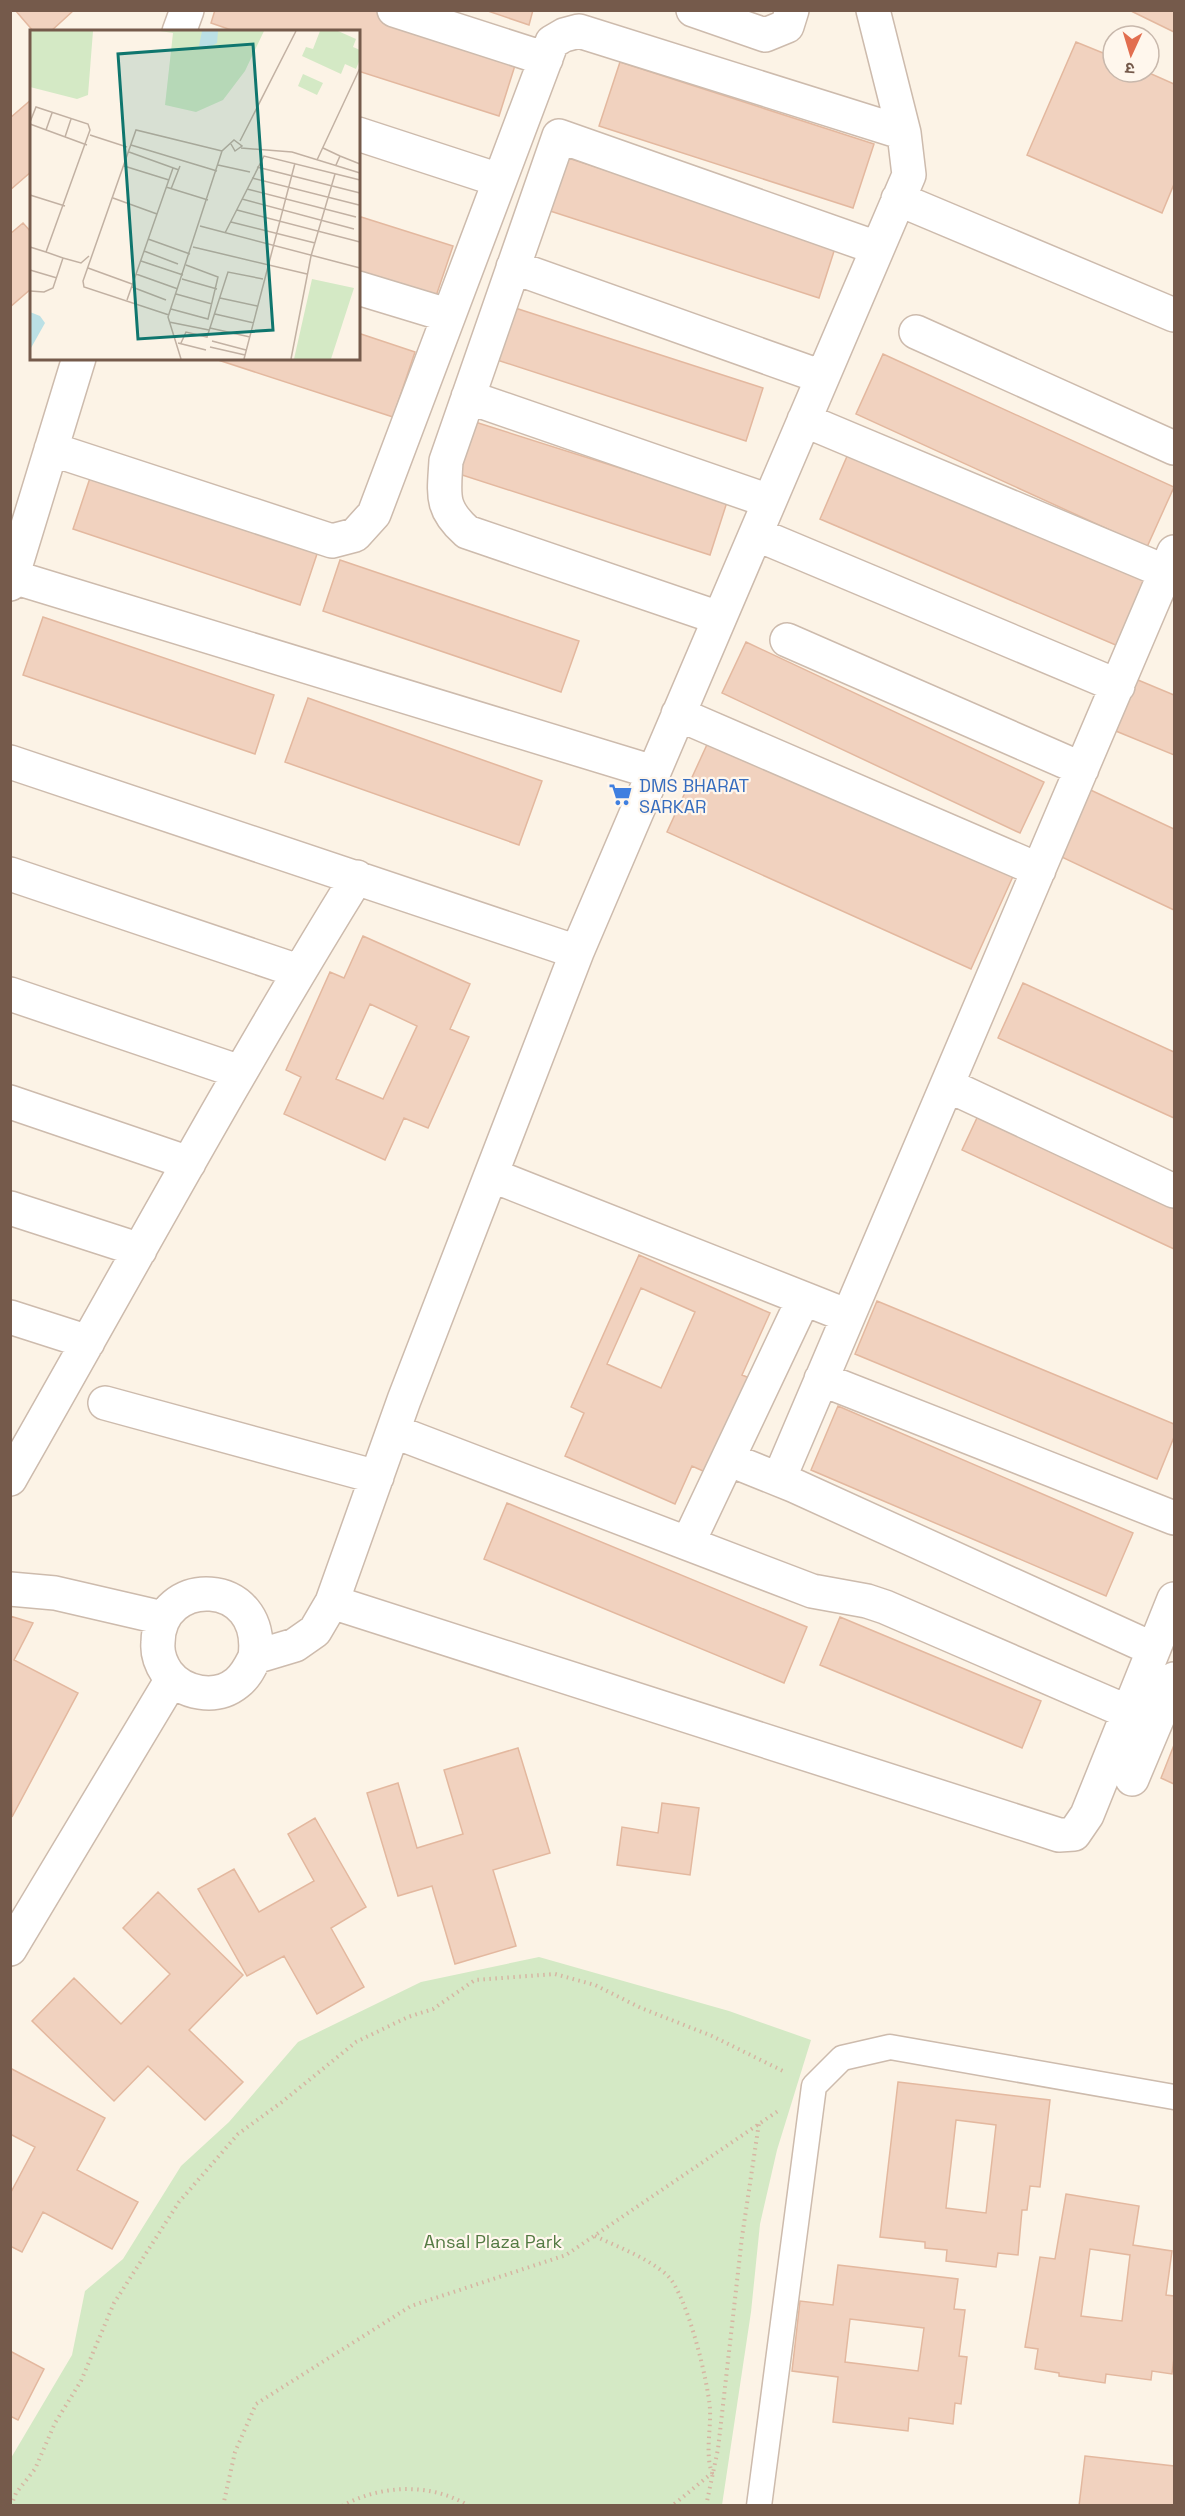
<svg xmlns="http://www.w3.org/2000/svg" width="1185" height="2516" viewBox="0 0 1185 2516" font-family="'Space Grotesk','Noto Sans Devanagari',sans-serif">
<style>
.green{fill:#d4e9c5}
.building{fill:#f1d2bf;stroke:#e3b89f;stroke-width:1.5;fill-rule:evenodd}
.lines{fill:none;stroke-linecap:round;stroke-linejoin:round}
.lane-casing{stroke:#cdbbad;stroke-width:27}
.street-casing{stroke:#cdbbad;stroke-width:36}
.path{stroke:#d6b5a2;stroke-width:4;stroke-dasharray:1.5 4.5;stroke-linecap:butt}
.lane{stroke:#fff;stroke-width:24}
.street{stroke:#fff;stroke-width:33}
.labels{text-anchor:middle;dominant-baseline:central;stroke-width:4.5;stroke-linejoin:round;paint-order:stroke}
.shop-label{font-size:18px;fill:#366cbe;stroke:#fff7ed;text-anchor:start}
.park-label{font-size:18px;fill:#547a43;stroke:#fff7ed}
.inset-road{fill:none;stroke:#c2b1a3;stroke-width:1.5}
.view{fill:#0f766e;fill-opacity:0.15;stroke:#0f766e;stroke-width:3}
.inset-edge{fill:none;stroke:#755a4b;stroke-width:3}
</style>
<rect width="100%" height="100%" fill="#fcf3e6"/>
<path class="green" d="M539,1957l190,54 82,29 -34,110 -17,74 -9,88 -29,193h-711v-47l61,-103 13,-64 38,-32 58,-93 48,-44 69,-80 123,-60z"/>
<path class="building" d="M15,10h59l-24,22h-16z
M215,10h163l140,46 -19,60 -141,-45v-39h-121l-26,-9z
M485,10h48l-4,15z
M1129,10h45v22z
M1076,42l37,15v15h34l27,12v100l-12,29 -135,-58z
M620,62l254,82 -21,64 -254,-82z
M32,99v72l-22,19v-72z
M565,157l271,88 -17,53 -272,-88z
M358,216l95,30 -18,53 -77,-25z
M23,223l9,10v55l-22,19v-73z
M509,306l254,82 -17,53 -255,-83z
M358,333l57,19 -22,65 -181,-59h146z
M883,354l291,133 -27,60 -291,-133z
M472,421l255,81 -17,53 -254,-82z
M848,454l298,127 -28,65 -298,-127z
M91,475l227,76 -18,54 -227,-76z
M340,560l239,81 -18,51 -238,-81z
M43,617l231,78 -19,59 -232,-79z
M746,642l298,140 -24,51 -298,-140z
M1126,675l48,20v60l-68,-28z
M308,698l234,83 -23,64 -234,-83z
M710,738l305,134 -44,97 -304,-137z
M1082,786l92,43v81l-123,-58z
M363,936l107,48 -20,45 19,8 -41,91 -24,-10 -19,42 -101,-46 17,-37 -15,-7 44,-98 14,6zM370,1004l47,22 -34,73 -47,-20z
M1023,983l151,69v66l-176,-80z
M983,1105l191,89v55l-212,-99z
M639,1255l131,58 -28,62 15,6 -43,95 -22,-10 -17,38 -110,-48 19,-43 -13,-6zM641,1288l54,24 -34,76 -54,-24z
M877,1301l297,123v13l-17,42 -302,-125z
M838,1406l295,127 -27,63 -295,-126z
M507,1503l300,124 -23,56 -300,-124z
M10,1616l23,7 -19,37 64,33 -66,124z
M840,1617l201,84 -19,47 -202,-83z
M1174,1745v39l-13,-6z
M518,1748l32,105 -57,17 23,76 -61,18 -23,-78 -34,10 -31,-103 31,-10 19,65 46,-14 -19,-64z
M662,1803l37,5 -9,67 -73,-10 5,-38 36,6z
M315,1818l51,89 -35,21 33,59 -47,27 -33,-58 -37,20 -49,-87 36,-20 25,43 55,-31 -26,-47z
M158,1892l85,83 -54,55 54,52 -38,38 -57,-54 -34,35 -82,-80 42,-43 47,46 49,-50 -47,-46z
M10,2068l95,50 -28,52 61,32 -26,47 -69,-37 -21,40 -12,-6v-52l25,-47 -25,-13z
M898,2082l152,18 -10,87 -10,-1 -3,24h-5l-4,45 -20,-2 -2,14 -50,-6 1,-11 -22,-2v-6l-45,-5zM956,2120l40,5 -10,88 -40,-5z
M1066,2194l73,12 -6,39 39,6 -6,44 8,1v61l-2,17 -20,-3 -1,9 -45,-6 -1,9 -46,-7v-3l-24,-4 3,-20 -13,-2 15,-90 15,2zM1090,2249l40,6 -8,66 -41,-5z
M838,2265l120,14 -4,30 11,1 -6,46 8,1 -6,47 -6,-1 -2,21 -44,-6 -1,13 -75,-9 5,-45 -46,-6 8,-70 33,4zM850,2319l74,9 -6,43 -73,-9z
M10,2351l34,18 -26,51 -8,-4z
M1085,2456l89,10v40h-95z"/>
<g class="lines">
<defs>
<path id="lane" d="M759,2506l55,-420 28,-28 48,-11 284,50"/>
<path id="street" d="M394,10l152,49
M693,10l72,25 22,-9 5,-16
M179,32l8,-22
M358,134l141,46
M898,199l276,116
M513,267l309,110
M358,288l89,27
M916,332l258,116
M468,397l301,104
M804,420l362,152
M51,449l281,92 23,-6 19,-21 178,-472 12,-7 15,-4 325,102
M756,534l362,152
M10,576l643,196
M10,584l69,-226
M719,618l-252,-86c-27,-24 -23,-37 -21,-71l113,-325 318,112
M787,640l295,129
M678,714l361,156
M10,762l567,190
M10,874l288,97
M10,994l230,78
M947,1085l227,106
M10,1102l179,61
M491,1175l357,141
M10,1208l130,42
M10,1317l78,25
M821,1379l353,139
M105,1403l272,74
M393,1431l419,160 55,10 18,6 243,105
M728,1459l67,27 358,163
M10,1479c115,-201 225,-405 347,-602
M779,1479l395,-927
M688,1543l115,-243
M10,1589l45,4 108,25
M332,1602l727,233 15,-1 13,-19 87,-216
M255,1657c11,-81 -97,-82 -97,-14 -1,11 3,21 9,30 16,21 49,27 70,10 9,-7 13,-16 18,-26l40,-12 20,-14 17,-29 72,-202 173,-448 332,-777 -5,-42 -31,-123
M1132,1779l42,-100
M10,1949l162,-270"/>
</defs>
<use href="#lane" class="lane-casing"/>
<use href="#street" class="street-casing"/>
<path class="path" d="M595,2236c25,12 51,21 72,39 20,19 41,106 43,134 1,22 -5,44 2,64l-40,33
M11,2506l5,-13 19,-24 20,-46 26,-42 33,-78 65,-101 59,-68 44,-32 74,-60 52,-25 25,-8 42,-29 80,-6 40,11 46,23 71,28 73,36
M223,2506l12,-54 21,-48 155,-98 155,-51 212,-144
M342,2506c38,-21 88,-24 127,0
M706,2506l12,-57 24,-212 17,-114"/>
<use href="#lane" class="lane"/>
<use href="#street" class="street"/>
</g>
<defs>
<symbol id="supermarket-bare" viewBox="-9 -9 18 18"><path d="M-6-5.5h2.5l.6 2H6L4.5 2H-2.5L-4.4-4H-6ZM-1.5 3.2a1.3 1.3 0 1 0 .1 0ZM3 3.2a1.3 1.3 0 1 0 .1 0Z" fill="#3f7fe0" stroke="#fff7ed" stroke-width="2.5" paint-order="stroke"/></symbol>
</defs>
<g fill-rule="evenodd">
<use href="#supermarket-bare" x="604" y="778" width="33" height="33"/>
</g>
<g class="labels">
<g class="shop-label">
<text x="639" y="785">DMS BHARAT<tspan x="639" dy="21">SARKAR</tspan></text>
</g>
<g class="park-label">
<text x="493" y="2241">Ansal Plaza Park</text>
</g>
</g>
<g transform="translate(30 30)">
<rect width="330" height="330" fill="#fcf3e6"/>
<path d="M0,1h63l-5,64 -11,4 -47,-12zM130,1h104l-19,40 -22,29 -27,12 -31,-7 8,-72zM290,1h18l18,8 -3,8 7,3v9l-4,10 -11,-5 -4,10 -39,-18 4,-9 7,2zM273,44l20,9 -6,12 -19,-9zM282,249l42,9 -23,71h-37z" fill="#d4e9c5"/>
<path d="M172,1h16l-1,12 -9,5 -9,-2zM0,282l10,4 5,7 -14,25z" fill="#bbe0e5"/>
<path class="inset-road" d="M0,92l6,-15 52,17 2,6 -44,122 -16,-5M0,94l57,21M16,100l6,-17M60,105l37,12M35,107l6,-18M210,111l56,-110M101,115l86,26M211,118l51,4 68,21M293,118l17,8M99,122l50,18M287,130l43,-92M188,135l32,7M306,135l4,-9 20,8M94,136l45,14M227,137l103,26M222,148l107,27M136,157l42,13M141,159l9,-23M217,159l109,28M0,165l35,11M83,168l44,16M212,169l112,30M207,180l123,32M201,192l84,21M170,196l160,42M195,203l39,-77 96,24M118,209l42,15M163,217l114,27M114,221l34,13M33,228l18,5 8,-7M111,231l42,14M58,238l44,16M0,240l27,8M106,244l42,15M152,249l35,10M102,257l34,13M0,261l14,1 9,-4 10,-30 -17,-6M146,264l36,10M190,268l37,8M97,270l46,-132M141,279l37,10 10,-42 -32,-12M185,284l39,9M139,285l-85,-28 -1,-6 53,-151 86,21M139,292l40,8M180,298l40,9M182,311l34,9M148,313l28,7M151,313l5,-11 21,5 21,-65 35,7M180,317l35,8M151,329l-13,-42 54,-166 12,-11 8,6 -7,5 -4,-7M214,329l51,-196M261,329l20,-103 24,-82"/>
<path class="view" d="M223,14l20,286 -135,9 -20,-285z"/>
<rect width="330" height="330" class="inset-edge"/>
</g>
<rect width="1185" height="2516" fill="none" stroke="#755a4b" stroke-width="24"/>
<g transform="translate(1131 54) rotate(184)"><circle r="28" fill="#fff7ed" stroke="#c8b8ac" stroke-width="1.5"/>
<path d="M0-4.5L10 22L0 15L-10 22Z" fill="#e26e4f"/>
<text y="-9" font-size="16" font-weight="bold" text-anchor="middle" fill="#755a4b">उ</text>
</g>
</svg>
